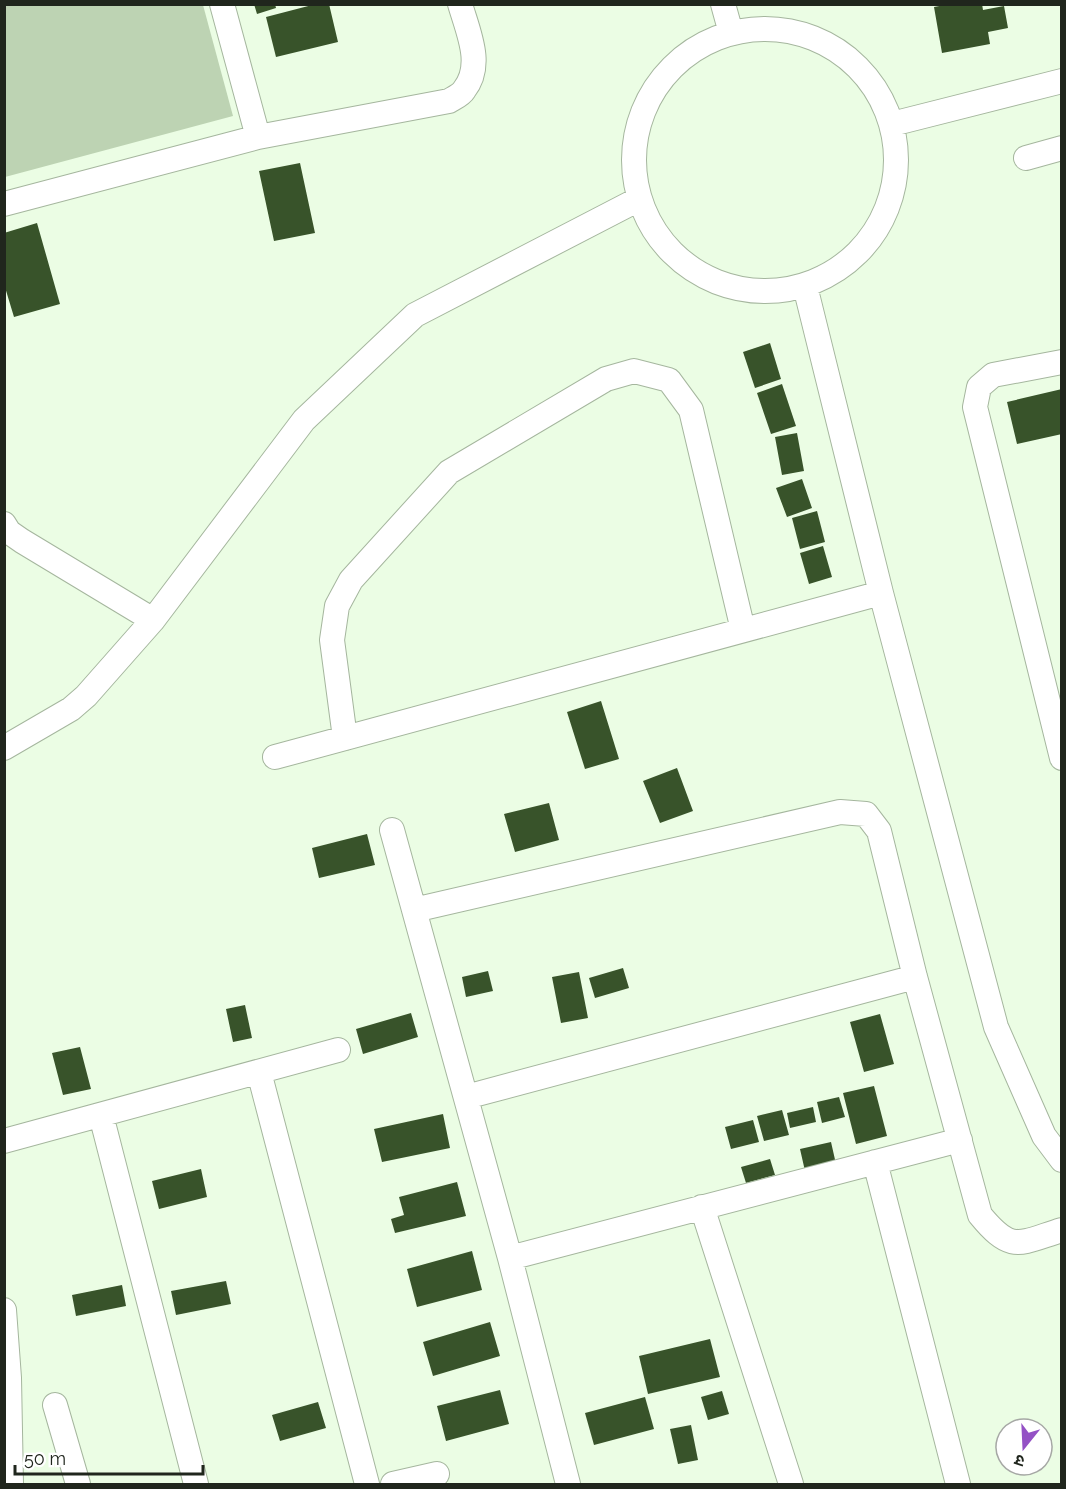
<svg xmlns="http://www.w3.org/2000/svg" width="1066" height="1489" viewBox="0 0 1066 1489" font-family="Raleway,'Noto Sans Devanagari',sans-serif">
<style>
.green{fill:#bdd3b3}
.building{fill:#38532a}
.lines{fill:none;stroke-linecap:round;stroke-linejoin:round}
.minor-casing{stroke:#a5b69e;stroke-width:26}
.minor{stroke:#fff;stroke-width:24}
</style>
<rect width="100%" height="100%" fill="#ebfde4"/>
<path class="green" d="M5,4l198,1 30,111 -228,61z"/>
<path class="building" d="M254,4h21l1,4 -19,6z
M316,4h13l9,38 -62,15 -10,-40z
M950,4h32l1,6 21,-4 4,22 -20,4 2,12 -48,9 -8,-46z
M300,163l15,70 -41,8 -15,-70z
M37,223l23,81 -46,13 -10,-33v-51z
M770,343l11,36 -26,9 -12,-36z
M782,384l14,42 -25,8 -14,-41z
M1062,389v45l-45,10 -10,-42z
M797,433l7,38 -22,4 -7,-38z
M802,479l10,29 -25,9 -11,-29z
M817,511l8,31 -25,7 -8,-31z
M823,546l9,31 -23,7 -9,-31z
M601,701l18,58 -34,10 -18,-57z
M677,768l16,43 -33,12 -17,-42z
M549,803l10,37 -44,12 -11,-38z
M367,834l8,31 -56,13 -7,-30z
M623,968l6,20 -34,10 -6,-20z
M488,971l5,20 -27,6 -4,-20z
M579,972l9,46 -27,5 -9,-46z
M245,1005l7,33 -19,4 -7,-33z
M411,1013l7,24 -55,17 -7,-25z
M880,1014l14,50 -30,8 -14,-50z
M80,1047l11,42 -28,6 -11,-42z
M874,1086l13,50 -31,8 -13,-51z
M839,1097l6,20 -23,6 -5,-21z
M813,1107l3,15 -26,6 -3,-15z
M782,1110l7,25 -25,6 -7,-25z
M443,1114l7,34 -68,14 -8,-33z
M753,1120l6,22 -28,7 -6,-22z
M831,1142l5,22 -31,7 -5,-22z
M770,1159l5,16 -29,8 -5,-16z
M201,1169l6,28 -48,12 -7,-28z
M457,1182l9,34 -71,17 -4,-14 13,-4 -5,-18z
M472,1251l10,39 -65,17 -10,-38z
M226,1281l5,23 -55,11 -5,-24z
M122,1285l4,21 -50,10 -4,-21z
M490,1322l10,34 -67,20 -10,-34z
M710,1339l10,38 -72,17 -9,-38z
M500,1390l9,34 -63,17 -9,-35z
M722,1391l7,23 -21,6 -7,-23z
M645,1397l9,32 -60,16 -9,-32z
M318,1402l8,26 -46,13 -8,-26z
M691,1425l7,35 -20,4 -8,-35z"/>
<g class="lines">
<defs>
<path id="minor" d="M222,4l36,133
M723,4l8,29
M634 160a131 131 0 1 1 262 0a131 131 0 1 1-262 0Z
M892,124l170,-43
M1026,158l36,-10
M4,204l254,-67 191,-36c5,-3 12,-6 15,-11 20,-25 4,-58 -4,-86
M805,286l76,307 115,434 48,109 18,24
M1062,362l-69,13 -14,12 -4,20 87,351
M4,524l5,8 13,9 131,79
M345,738l-13,-98 5,-34 14,-26 98,-108 157,-93 28,-8 35,9 22,30 52,220
M4,748l67,-39 15,-13 67,-76 151,-200 111,-105 224,-116
M275,757l606,-164
M392,830l118,428 58,226
M414,910l426,-98 26,2 13,17 36,146 65,238c32,39 39,28 82,15
M259,1072l108,412
M466,1097l449,-120
M101,1115l95,369
M4,1141l334,-91
M875,1162l83,322
M702,1207l89,277
M510,1258l450,-118
M4,1310l5,68 2,106
M55,1405l23,79
M393,1484l44,-10"/>
</defs>
<use href="#minor" class="minor-casing"/>
<use href="#minor" class="minor"/>
</g>
<rect width="1066" height="1489" fill="none" stroke="#20261d" stroke-width="12"/>
<g transform="translate(1024 1447) rotate(198)"><circle r="28" fill="#ffffff" stroke="#a6a8a5" stroke-width="1.5"/>
<path d="M0-4.5L10 22L0 15L-10 22Z" fill="#9451c5"/>
<text y="-9" font-size="16" font-weight="bold" text-anchor="middle" fill="#20261d">उ</text>
</g>
<path d="M15 1465v9h188v-9" fill="none" stroke="#20261d" stroke-width="3"/>
<text x="24" y="1465" font-size="18" fill="#20261d" stroke="#ffffff" stroke-width="4.5" paint-order="stroke">50 m</text>
</svg>
